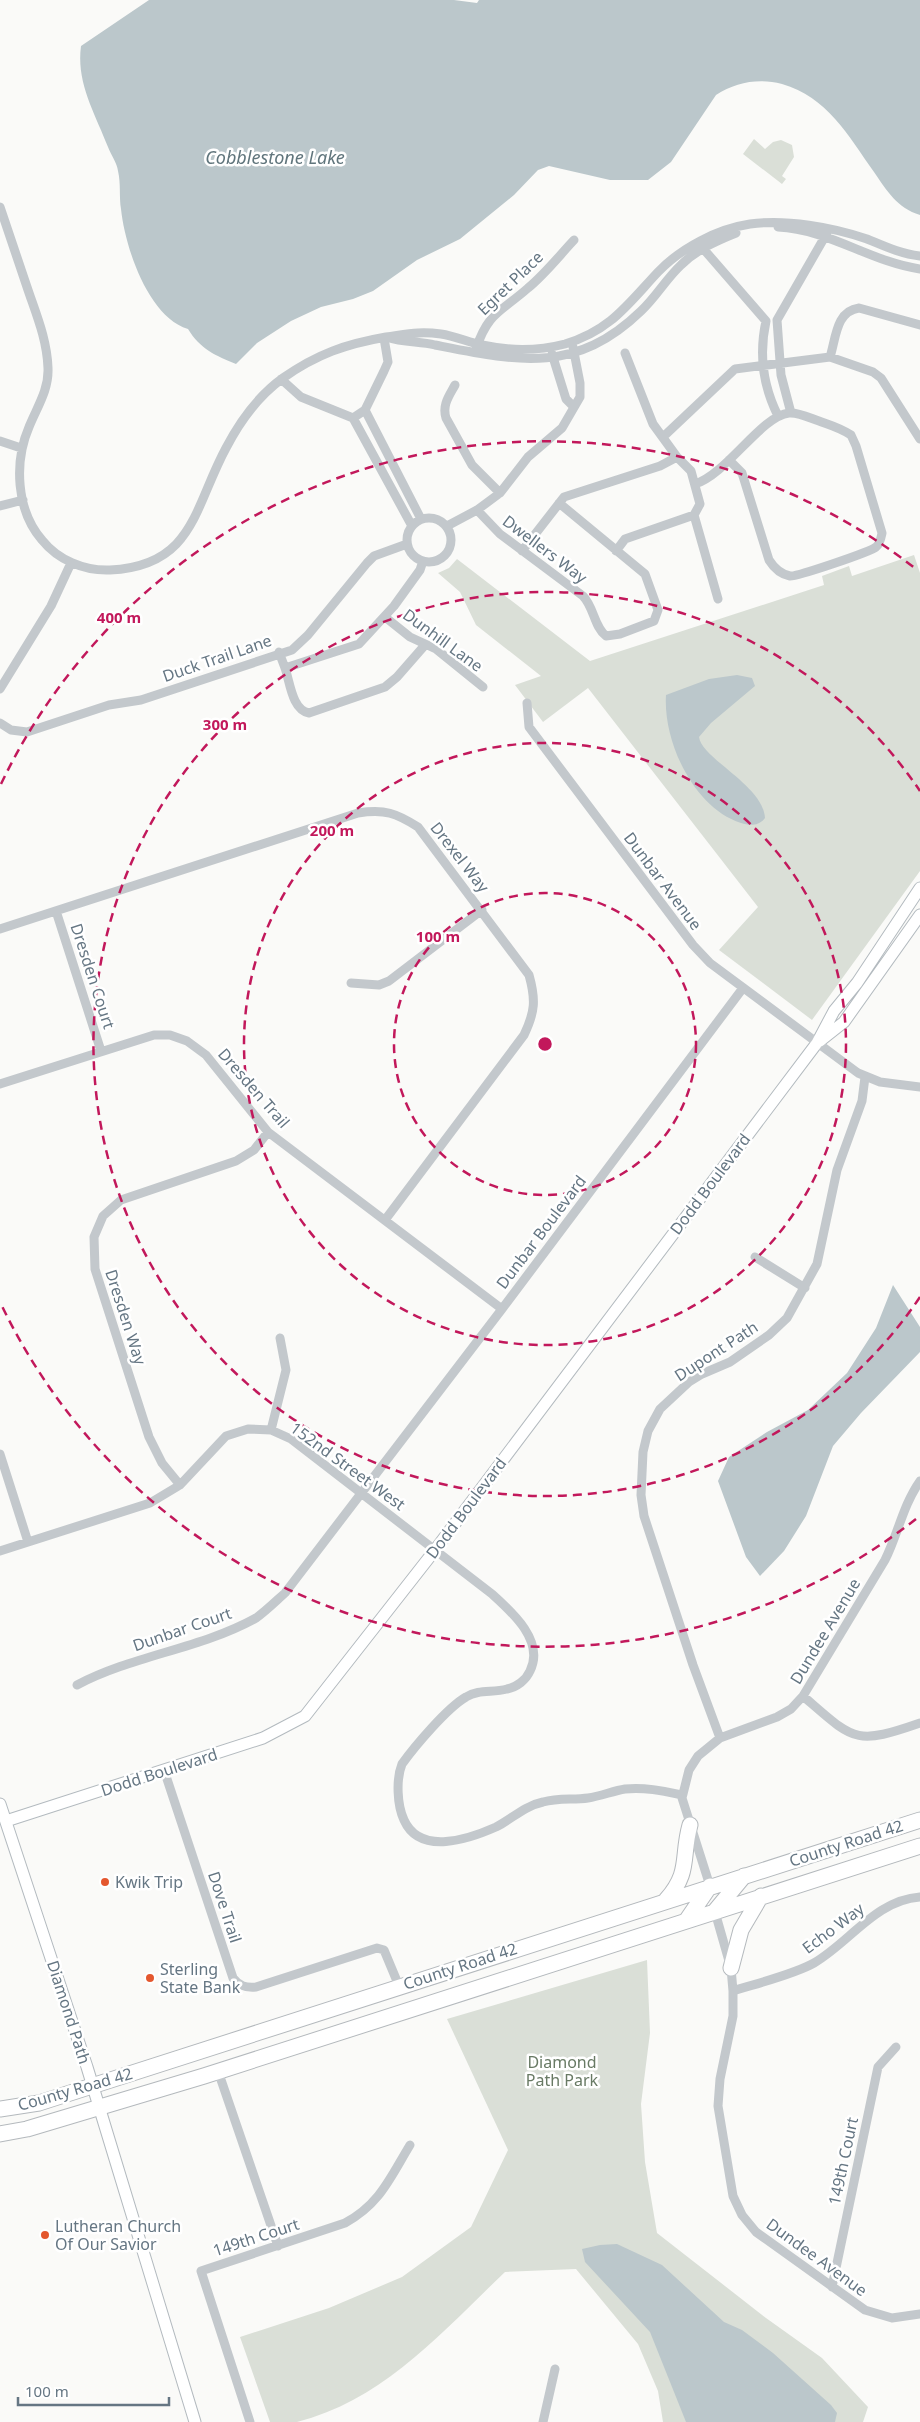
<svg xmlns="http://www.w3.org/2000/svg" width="920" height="2422" viewBox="0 0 920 2422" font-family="'Noto Sans',sans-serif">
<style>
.green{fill:#dadfd7}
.water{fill:#bbc7cb}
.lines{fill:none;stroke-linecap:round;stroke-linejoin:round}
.secondary-casing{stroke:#b3babf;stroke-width:13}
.highway-casing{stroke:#b4b9bd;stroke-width:17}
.street{stroke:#c3c8cc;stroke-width:9}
.secondary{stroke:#fff;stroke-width:11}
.highway{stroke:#fff;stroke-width:15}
.ring{fill:none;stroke:#c2185b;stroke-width:2.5;stroke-dasharray:9 6}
.poi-dot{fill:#e4572e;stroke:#fff;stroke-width:2}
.labels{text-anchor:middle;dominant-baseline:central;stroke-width:5;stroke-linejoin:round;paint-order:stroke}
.street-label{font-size:16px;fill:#657683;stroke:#fff}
.poi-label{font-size:16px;fill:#657683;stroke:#fff;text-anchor:start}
.park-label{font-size:16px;fill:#687a64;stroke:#fff}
.water-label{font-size:18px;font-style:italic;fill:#60757c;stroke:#fff}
.centre{fill:#c2185b;stroke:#fff;stroke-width:2.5}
.ring-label{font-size:15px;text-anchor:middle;font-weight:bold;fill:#c2185b;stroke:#fff;stroke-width:5;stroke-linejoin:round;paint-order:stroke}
</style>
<rect width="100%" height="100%" fill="#fafaf8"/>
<path class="green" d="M754,139l11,10 8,-7 8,-2 11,5 2,12 -12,19 4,3 -4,5 -39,-30z
M914,555l6,18v298l-108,149 -93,-70 39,-43 -170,-219 -45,34 -28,-37 26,-9 -65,-51 -16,-33 -22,-19 11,-5 8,-9 133,102 234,-76 -2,-9 27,-10 3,10z
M647,1960l3,73 -9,71 4,58 12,71 109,85 56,40 46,49 -5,15h-200l-5,-31 -20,-47 -62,-75 -71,3c-62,59 -121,128 -208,150 -8,0 -18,0 -27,0l-30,-85 89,-29 73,-31 69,-50 37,-77 -61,-131z"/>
<path class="water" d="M149,0h305l23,3 2,-3h441v215c-23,-7 -33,-24 -46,-43 -26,-37 -47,-75 -92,-88 -23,-6 -46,-2 -66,11l-45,67 -23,18h-38l-61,-14 -11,4 -24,25 -54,44 -43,21 -44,31 -20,8 -32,8 -30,14 -34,22 -21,21c-20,-8 -36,-15 -48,-35 -40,-12 -63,-82 -67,-120 -2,-12 0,-25 -3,-38 -1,-8 -7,-16 -10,-24 -13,-34 -32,-64 -27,-101z
M737,675l15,3 3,8 -44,37 -12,14c3,22 64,48 66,81 -6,8 -15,8 -24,5 -47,-15 -78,-81 -75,-128l43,-16z
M893,1285l27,42v25l-59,61 -28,33 -27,70 -22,35 -24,25 -14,-19 -28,-76 11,-24 38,-25 41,-22 39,-37 29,-45z
M617,2244l45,21 62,57 18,8 31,23 58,52 6,8 -2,9h-149l-36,-90 -65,-70 -3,-13 18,-4z"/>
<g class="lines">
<defs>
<path id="secondary" d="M820,1041l24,-19 76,-107
M0,1804l87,263 108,355
M6,1821l257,-83 42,-22 130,-166 382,-507 17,-32 23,-28 63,-95"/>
<path id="highway" d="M666,1900c25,-28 15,-43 24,-75
M715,1911l29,-35
M686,1921l24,-35
M731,1968l10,-38 20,-34
M0,2109l39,-6 881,-283
M0,2134l27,-5 177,-53 716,-230"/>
</defs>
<use href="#secondary" class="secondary-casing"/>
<use href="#highway" class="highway-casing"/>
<path class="street" d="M0,207c9,27 18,53 27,80 9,27 20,52 21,81 1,22 -11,39 -19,59 -15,35 -13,83 13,113 16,20 42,31 68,30 84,-4 84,-63 116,-122 14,-27 32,-52 57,-70 34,-24 63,-34 103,-41 22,-3 33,-6 55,-3 14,2 27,8 41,11 28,6 56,6 83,-1 45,-13 63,-40 93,-72 23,-24 59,-43 92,-48 36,-5 82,3 117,15 17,7 34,15 53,17
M778,227c50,2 93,35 142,42
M700,245l66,76
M766,321c-7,32 -3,65 12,95
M387,337c17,6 32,4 48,8 81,16 140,30 206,-34 15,-14 25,-32 40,-46 15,-15 35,-24 55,-32
M476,349c12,-37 25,-37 52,-61 17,-14 31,-32 46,-48
M625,353l28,71 24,33 14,14 9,33 -6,11 24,84
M552,354l14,45 7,7
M830,357l43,15 8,6 39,61
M281,379l20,18 52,21 59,108
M455,385c-6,11 -13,20 -9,33l26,47 28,28
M365,410l56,109
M791,413l-10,-38 -4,-55 50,-87
M353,418l12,-8 19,-39 4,-9 -4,-24
M663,437l72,-68 95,-12c6,-19 6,-46 29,-49l61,17
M0,441l21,7
M695,484c32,-10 66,-68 94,-71 9,-1 21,5 30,8 11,4 22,7 32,14l5,11 26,87c-1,5 -2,11 -6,14 -6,5 -80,30 -86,29 -10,-2 -16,-8 -21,-16l-27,-87 -13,-13
M0,506l23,-6
M477,510l23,24 83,62c11,11 11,31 23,40l14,-2 34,-13 4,-11 -13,-36 -86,-71
M407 540a22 22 0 1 1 44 0a22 22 0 1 1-44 0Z
M447,526l30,-16 23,-17 28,-36 34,-29 18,-31v-14l-7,-36
M522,551l42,-54 96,-31 17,-9
M616,551l9,-12 69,-24
M385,617l25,20 26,12 47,38
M279,652l6,16 74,-24 35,-38 26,-36 3,-9
M285,668c5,14 7,42 24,45l76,-26 12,-10 28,-32
M0,689l51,-83 20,-43
M527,703l2,24 164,218 17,18 148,110 22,9 40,5
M0,723l11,7 16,2 82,-27 32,-5 151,-50 16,-15 59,-72 7,-7 33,-12
M56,911l45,140
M0,929l358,-116c27,-4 38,0 60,14l111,148c7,25 6,37 -5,60l-139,185
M351,983l28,2 10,-4 93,-71
M0,1084l154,-49h16l17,6 19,14 62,77 234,177
M755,1257l50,31
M271,1430l15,-60 -6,-32
M0,1454l28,88
M180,1485l-18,-22 -13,-26 -54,-168 -1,-32 9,-21 18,-16 115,-39 18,-11 14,-18
M0,1551l150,-48 30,-18 46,-49 22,-7 23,1 20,9 201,155c20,18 53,47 38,77 -4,9 -13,16 -23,18 -15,4 -28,0 -41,8 -19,11 -51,49 -64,67 -6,15 -5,41 2,56 16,36 65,19 92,7 16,-8 28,-21 47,-25 15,-4 30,-2 45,-4 13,-2 25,-7 37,-9 20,-2 38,2 57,6
M77,1685c57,-30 123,-36 179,-67 10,-7 20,-17 29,-25l217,-284 241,-321
M803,1696c51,44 51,50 117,27
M720,1738l-27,-73 -49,-149 -3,-21 2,-43 5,-21 12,-22 29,-27 13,-8 28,-12 39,-27 18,-17 30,-54 20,-94 25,-69 3,-24
M164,1770l69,208c6,8 13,10 23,9l121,-39 7,2 15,36
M710,1886l-28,-88 7,-28 9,-14 22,-18 57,-21 14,-8 12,-13 82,-136c13,-26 18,-55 35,-79
M715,1912l16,56 2,23v25l-13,63 -2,27 15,90 9,19 14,17 109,78 27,8 28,-4
M733,1991c22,-7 62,-17 81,-28 36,-21 62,-63 106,-66
M218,2071l60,175
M832,2287l46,-220 18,-20
M250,2422l-49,-151 144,-48c35,-19 45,-45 65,-78
M543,2422l12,-53"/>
<use href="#secondary" class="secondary"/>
<use href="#highway" class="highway"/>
</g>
<g class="ring">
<circle cx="545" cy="1044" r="151"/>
<circle cx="545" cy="1044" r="301"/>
<path d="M920 1297A452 452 0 1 1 920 791"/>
<path d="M916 1519A603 603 0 0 1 1 1304M1 784A603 603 0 0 1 916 569"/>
</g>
<g class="poi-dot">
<circle cx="105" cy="1882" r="5"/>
<circle cx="150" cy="1978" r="5"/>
<circle cx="45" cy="2235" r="5"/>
</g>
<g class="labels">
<g class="street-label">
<text transform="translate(510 283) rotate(-44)">Egret Place</text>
<text transform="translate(545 549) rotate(37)">Dwellers Way</text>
<text transform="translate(443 640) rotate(36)">Dunhill Lane</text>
<text transform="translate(217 658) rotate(-19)">Duck Trail Lane</text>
<text transform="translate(460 857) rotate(52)">Drexel Way</text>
<text transform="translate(663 881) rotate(53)">Dunbar Avenue</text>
<text transform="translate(93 976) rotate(72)">Dresden Court</text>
<text transform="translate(254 1088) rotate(49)">Dresden Trail</text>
<text transform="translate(710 1184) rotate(-53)">Dodd Boulevard</text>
<text transform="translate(541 1232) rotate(-53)">Dunbar Boulevard</text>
<text transform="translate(126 1317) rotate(72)">Dresden Way</text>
<text transform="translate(716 1351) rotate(-33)">Dupont Path</text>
<text transform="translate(348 1466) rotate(36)">152nd Street West</text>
<text transform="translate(466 1508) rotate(-53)">Dodd Boulevard</text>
<text transform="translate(182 1629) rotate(-19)">Dunbar Court</text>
<text transform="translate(825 1631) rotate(-59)">Dundee Avenue</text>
<text transform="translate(159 1772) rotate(-18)">Dodd Boulevard</text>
<text transform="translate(846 1843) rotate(-18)">County Road 42</text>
<text transform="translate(225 1907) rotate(72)">Dove Trail</text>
<text transform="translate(833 1928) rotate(-37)">Echo Way</text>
<text transform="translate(460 1966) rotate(-18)">County Road 42</text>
<text transform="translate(69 2012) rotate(72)">Diamond Path</text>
<text transform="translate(75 2089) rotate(-16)">County Road 42</text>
<text transform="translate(843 2161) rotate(-78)">149th Court</text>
<text transform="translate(256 2237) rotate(-18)">149th Court</text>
<text transform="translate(817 2257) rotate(36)">Dundee Avenue</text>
</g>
<g class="poi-label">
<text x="115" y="1882">Kwik Trip</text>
<text x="160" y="1969">Sterling<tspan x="160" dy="18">State Bank</tspan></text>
<text x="55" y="2226">Lutheran Church<tspan x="55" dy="18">Of Our Savior</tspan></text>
</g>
<g class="park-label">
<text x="562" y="2062">Diamond<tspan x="562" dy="18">Path Park</tspan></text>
</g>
<g class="water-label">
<text x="275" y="157">Cobblestone Lake</text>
</g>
</g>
<circle cx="545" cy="1044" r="8" class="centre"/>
<g class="ring-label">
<text x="119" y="623">400 m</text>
<text x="225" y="730">300 m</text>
<text x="332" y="836">200 m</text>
<text x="438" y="942">100 m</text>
</g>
<path d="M18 2397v8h151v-8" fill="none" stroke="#657683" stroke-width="2.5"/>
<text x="25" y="2397" font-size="15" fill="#657683" stroke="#ffffff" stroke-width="4" paint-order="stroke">100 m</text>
</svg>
